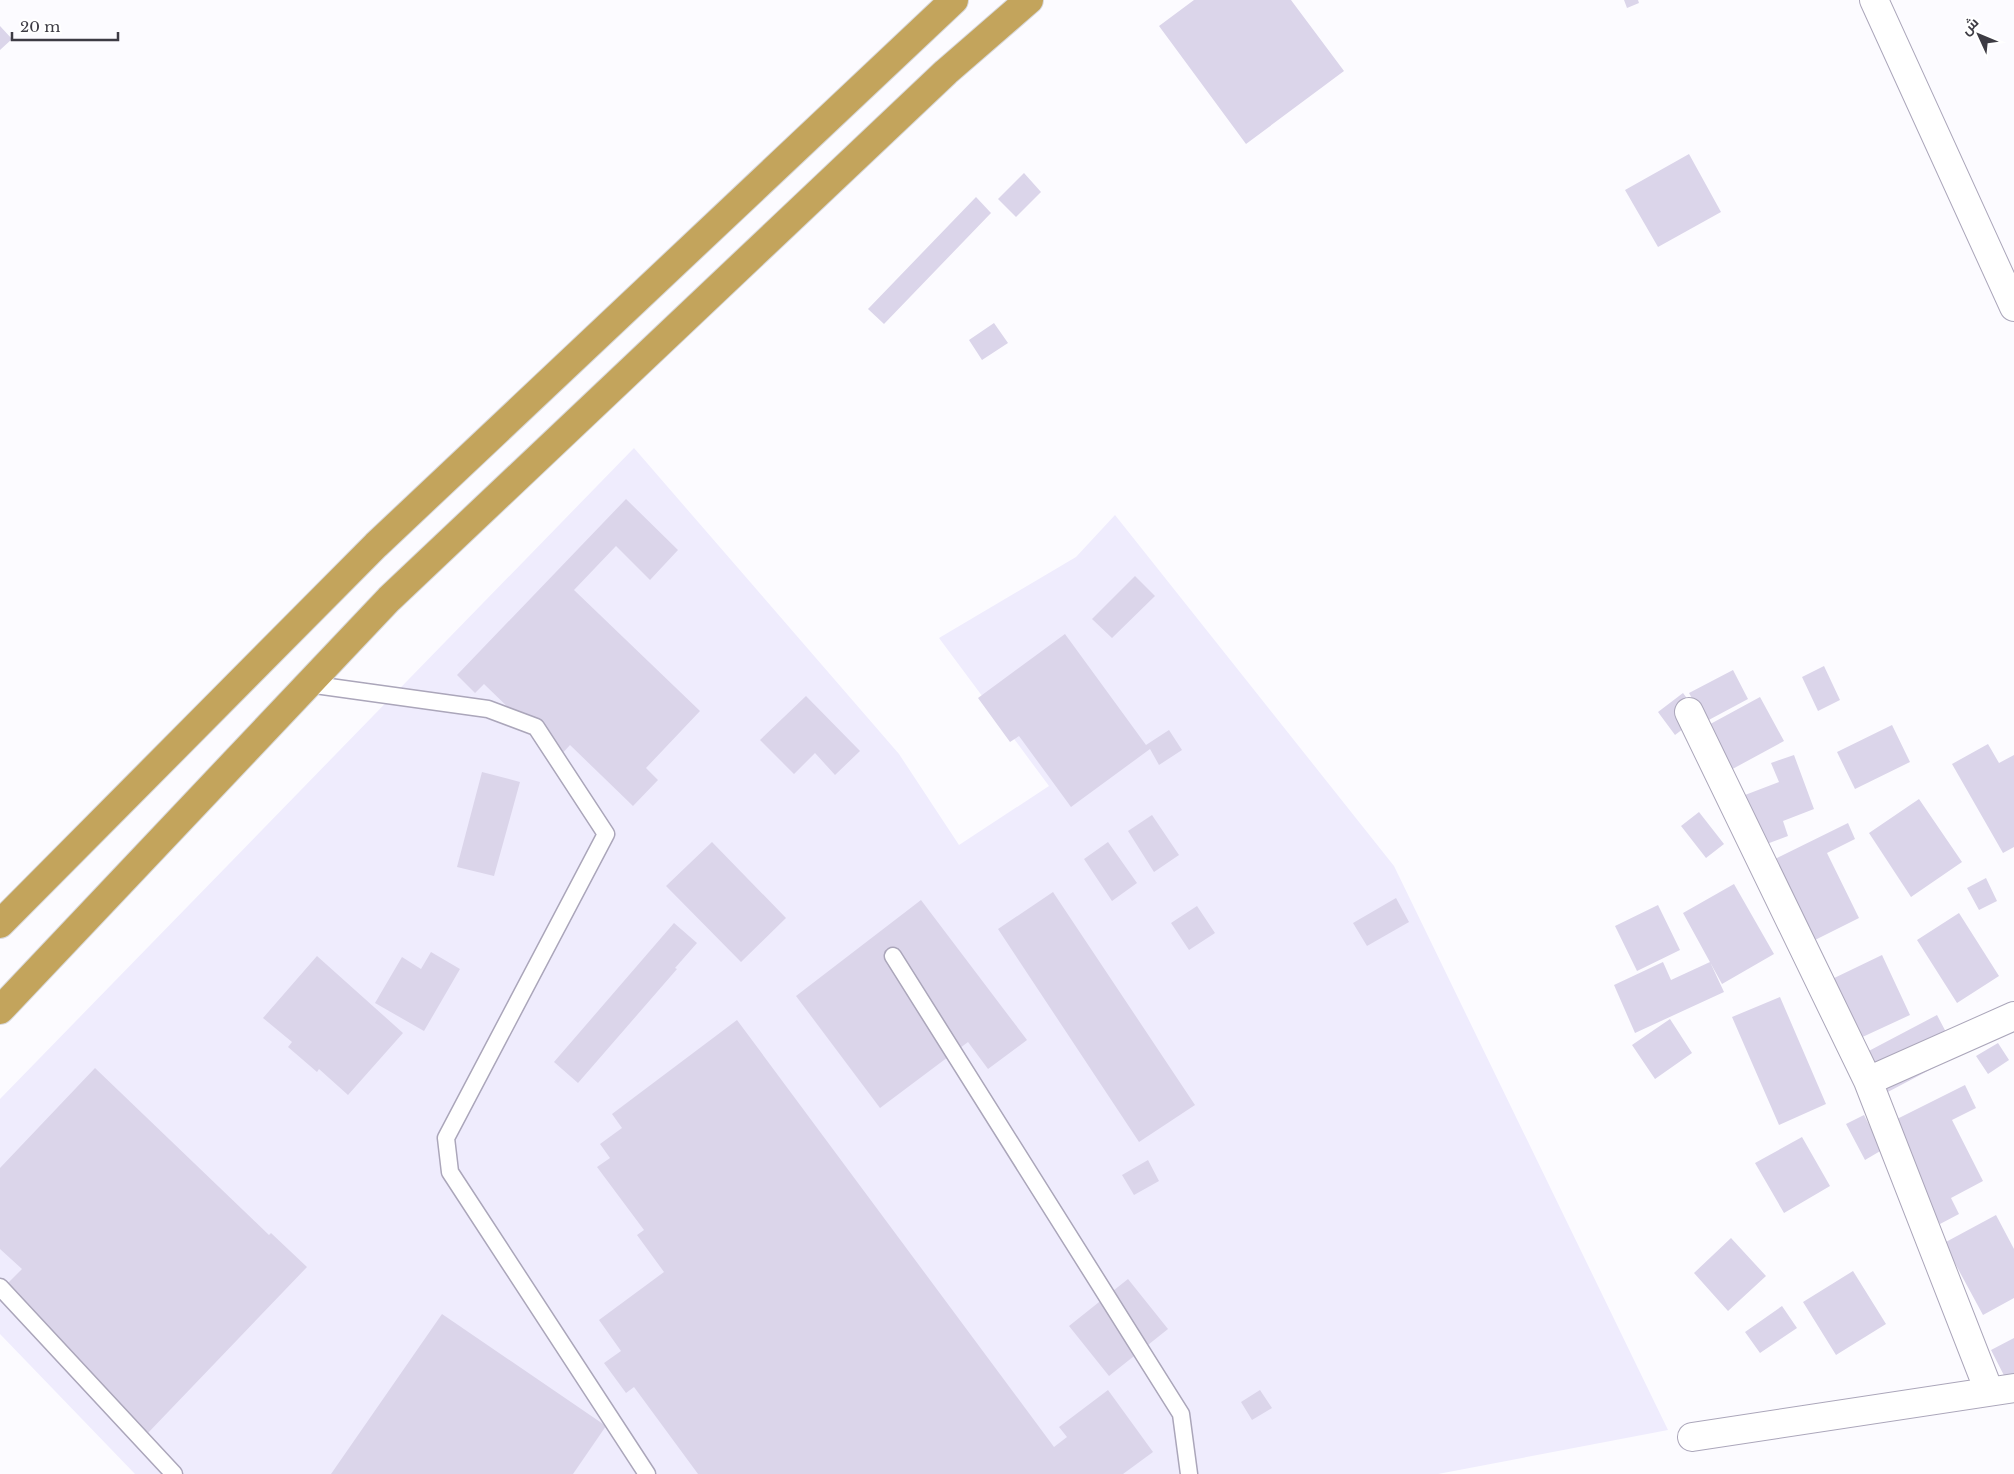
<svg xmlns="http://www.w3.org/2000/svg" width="2014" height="1474" viewBox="0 0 2014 1474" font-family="'Libre Baskerville',Cairo,serif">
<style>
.built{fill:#efecfd}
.building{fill:#dbd5ea}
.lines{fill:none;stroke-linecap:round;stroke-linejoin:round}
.service-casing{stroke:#aba6ba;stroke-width:19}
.minor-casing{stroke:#aba6ba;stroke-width:30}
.tertiary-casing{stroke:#aba6ba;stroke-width:30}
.trunk-casing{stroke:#d8d8da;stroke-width:30}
.service{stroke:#fff;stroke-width:16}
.minor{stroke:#fff;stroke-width:28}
.tertiary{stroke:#fff;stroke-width:28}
.trunk{stroke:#c3a45c;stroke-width:28}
</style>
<rect width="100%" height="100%" fill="#fcfbff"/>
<path class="built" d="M634,448l265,306 60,91 90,-59 -110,-148 137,-81 39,-42 279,351 274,564 -230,44h-1303l-135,-140v-235z"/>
<path class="building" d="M1194,0h97l53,71 -98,73 -87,-118z
M1624,0h14l1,3 -12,5z
M0,26l12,13 -12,11z
M1689,154l32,58 -63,35 -33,-57z
M1024,173l17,19 -25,25 -18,-18z
M976,197l15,16 -107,111 -16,-15z
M994,323l14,20 -26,17 -13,-20z
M626,499l52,51 -28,30 -34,-34 -42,44 126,121 -54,57 12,12 -25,26 -63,-61 -11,12 -75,-73 -9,9 -18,-18z
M1135,576l20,20 -43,42 -20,-19z
M1065,634l81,111 23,-15 13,20 -23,15 -9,-16 -79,58 -52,-71 -9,6 -32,-44z
M1824,666l16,34 -22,11 -16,-34z
M1733,670l15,29 -43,23 -16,-29z
M1683,693l17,23 -25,19 -17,-23z
M806,696l54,55 -25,24 -20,-22 -21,21 -34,-34z
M1760,697l24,44 -57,31 -24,-44z
M1892,725l18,37 -55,27 -18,-37z
M1988,744l11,19 15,-8v92l-11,6 -51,-89z
M1794,755l20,54 -31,12 5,15 -24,9 -19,-50 34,-13 -8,-19z
M482,772l38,10 -26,94 -37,-9z
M1919,799l43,63 -51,35 -42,-64z
M1699,812l25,32 -18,14 -25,-32z
M1152,815l27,40 -25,17 -26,-41z
M1848,823l7,16 -28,14 32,65 -48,24 -40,-81z
M712,842l74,76 -45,44 -75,-76z
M1108,842l29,41 -25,18 -28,-42z
M1986,878l11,23 -18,9 -12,-22z
M1734,884l40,70 -52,30 -39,-71z
M1053,892l142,213 -56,37 -141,-213z
M1396,898l13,24 -42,24 -14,-23z
M921,900l106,140 -39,29 -20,-27 -88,66 -84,-112z
M1658,905l22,45 -43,21 -22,-45z
M1197,906l18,27 -26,17 -18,-27z
M1959,913l40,63 -42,27 -40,-63z
M674,923l23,20 -22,25 2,1 -99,114 -24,-21z
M431,952l29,17 -36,62 -49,-28 27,-46 19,12z
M1882,955l28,60 -54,25 -28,-59z
M317,956l86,77 -55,62 -29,-26 -2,3 -29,-25 4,-5 -29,-24z
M1663,962l8,18 39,-18 14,30 -89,41 -21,-48z
M1780,997l46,107 -47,21 -47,-108z
M1937,1015l21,40 -74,39 -21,-40z
M1670,1019l22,34 -37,26 -23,-34z
M737,1020l317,427 13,-10 -8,-10 49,-37 45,62 -30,22h-425l-64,-87 -8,6 -22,-30 17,-12 -22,-31 65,-48 -27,-37 7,-5 -47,-63 13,-9 -10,-14 22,-16 -10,-14z
M1998,1043l11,17 -21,14 -12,-18z
M95,1068l174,167 2,-2 36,34 -161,168 -146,-144 22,-22 -22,-20v-81z
M1965,1085l11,23 -24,12 31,61 -32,17 8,16 -19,10 -51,-101z
M1864,1115l18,35 -17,10 -19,-36z
M1802,1137l28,49 -46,27 -29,-50z
M1148,1160l11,21 -25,14 -12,-20z
M1996,1215l18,34v49l-31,17 -39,-72z
M1731,1238l35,38 -38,35 -34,-38z
M1853,1271l33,53 -50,31 -33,-53z
M1128,1279l40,50 -59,47 -40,-50z
M1782,1306l15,22 -37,25 -15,-21z
M442,1314l164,112 -33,48h-242z
M2014,1338v57l-23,-45z
M1260,1390l12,18 -20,12 -11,-18z"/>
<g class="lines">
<defs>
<path id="service" d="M308,684l180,25 48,18 70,107 -160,304 4,34 197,302
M893,956l288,458 8,60
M0,1287l174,187"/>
<path id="minor" d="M1689,712l179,369 121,310
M1868,1081l146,-65
M1692,1437l322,-49"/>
<path id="tertiary" d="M1874,0l140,307"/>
<path id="trunk" d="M0,924l376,-379 578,-545
M0,1010l389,-411 557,-527 83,-72"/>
</defs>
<use href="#service" class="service-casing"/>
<use href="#minor" class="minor-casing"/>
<use href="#tertiary" class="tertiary-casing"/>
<use href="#trunk" class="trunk-casing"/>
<use href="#service" class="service"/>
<use href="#minor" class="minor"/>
<use href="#tertiary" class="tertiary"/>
<use href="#trunk" class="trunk"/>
</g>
<g transform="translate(1979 35) rotate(314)" stroke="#ffffff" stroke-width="4" paint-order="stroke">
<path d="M0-4L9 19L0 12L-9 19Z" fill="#3d3b44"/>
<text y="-8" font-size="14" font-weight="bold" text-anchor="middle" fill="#3d3b44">ش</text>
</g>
<path d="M12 32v8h106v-8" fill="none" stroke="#3d3b44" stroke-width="2.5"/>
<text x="20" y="32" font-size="15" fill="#3d3b44" stroke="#ffffff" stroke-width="4" paint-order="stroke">20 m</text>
</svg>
